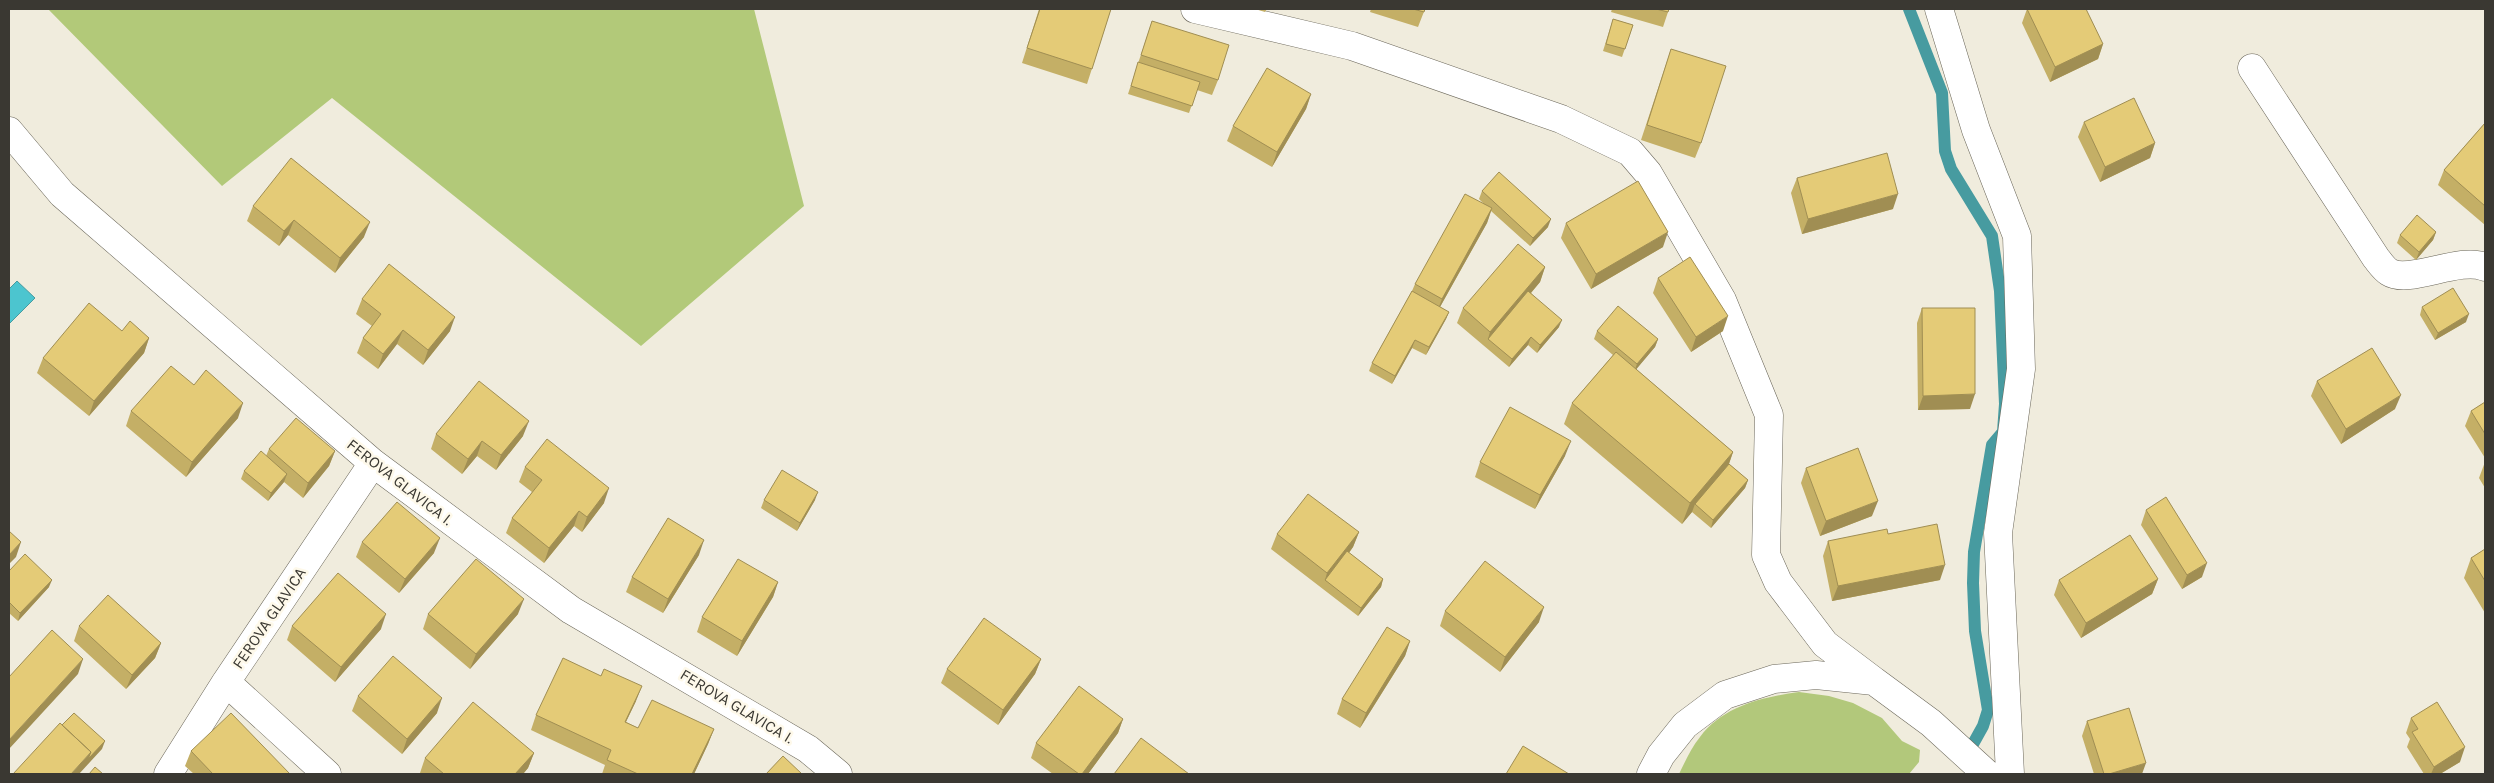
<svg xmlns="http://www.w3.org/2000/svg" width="2494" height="783" viewBox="0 0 2494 783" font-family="Karla,sans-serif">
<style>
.green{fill:#b2c87b}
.forest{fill:#b2c979}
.water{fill:#4cc5cf;stroke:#479ba0}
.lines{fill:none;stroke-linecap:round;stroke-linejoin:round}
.stream{stroke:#479ba0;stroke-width:12}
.minor-casing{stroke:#6b675a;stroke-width:29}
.minor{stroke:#fff;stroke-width:28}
.wall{fill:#c4af66}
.shaded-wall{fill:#a08e53}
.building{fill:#e4cb77;stroke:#a08e53}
.labels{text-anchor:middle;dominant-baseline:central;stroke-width:5;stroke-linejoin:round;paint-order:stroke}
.street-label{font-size:16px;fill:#3a3832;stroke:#fef9ea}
</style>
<rect width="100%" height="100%" fill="#f0ecdd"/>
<path class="green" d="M1799,692l30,4 24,7 29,15 20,23 18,9 -1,12 -10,12h-230c6,-12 12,-26 21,-37 23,-31 63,-40 99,-45z"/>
<path class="forest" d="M48,9h706l50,197 -163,140 -309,-248 -110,88z"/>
<path class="water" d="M17,281l18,17 -26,26v-35z"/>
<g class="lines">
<path class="stream" d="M1909,9l33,84 3,58 6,18 41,67 8,55 5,113 -2,28 -11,13 -18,107 -1,31 2,48 13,79 -5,16 -10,18"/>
<defs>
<path id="minor" d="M1195,9l157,37 209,73 69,33 18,21 74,127 47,115 -3,140 12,27 47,62 49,37
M1939,9l37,121 41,106 4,133 -23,164 12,241
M2252,68l124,190c4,5 8,11 13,14 20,13 70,-16 96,-5
M9,131l53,63 311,269 198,147 237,139 30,25
M226,682l101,92
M168,774l58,-92 147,-219
M1651,774l10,-19 24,-30 40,-30 49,-16 42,-4 58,6 57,42 56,51"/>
</defs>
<use href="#minor" class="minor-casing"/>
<use href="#minor" class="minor"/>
</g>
<path class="wall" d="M1039,9h72l-24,75 -65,-21z
M1255,9h12l-2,3z
M1371,9h54l-7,18 -48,-15z
M1612,9h57l-6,18 -52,-15z
M2027,9l76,35 -5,15 -48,23 -28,-59z
M1613,19l20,6 -11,32 -19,-6z
M1152,21l66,59 -6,15 -15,-5 -8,23 -61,-19z
M1671,49l30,94 -6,15 -54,-18z
M1311,94l-5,15 -34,58 -45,-26 6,-15z
M2084,122l71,21 -5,15 -50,24 -22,-45z
M2485,123v102l-47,-40 6,-15z
M1797,178l96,31 -91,25 -11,-41z
M1482,191l66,36 -18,19 -39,-35 -4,12 -47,84 9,5 -3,7 -20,36 -14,-7 -20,36 -23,-13 3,-8 40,-72 3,-7 69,-80 -5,-5z
M253,206l111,31 -29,36 -47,-38 -9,11 -32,-25z
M1566,223l97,24 -72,42 -30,-51z
M2436,232l-3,8 -17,20 -19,-17 3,-8z
M1545,267l-5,15 -9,11 28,34 -22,26 -9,-8 -19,22 -52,-44 6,-15z
M1658,278l65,53 -32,21 -38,-59z
M362,299l88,32 -27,34 -26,-21 -19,25 -21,-16 6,-15 9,-12 -16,-12z
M2422,307l44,15 -31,18 -15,-25z
M1922,308l48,101 -52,1 -1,-87z
M1597,331l61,8 -3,8 -19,22 97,83 -4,12 19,16 -3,8 -34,40 -19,-16 -10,12 -118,-100 8,-21 41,-48 -19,-16z
M149,338l-5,15 -55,63 -52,-43 6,-15z
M2317,381l78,28 -54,35 -30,-48z
M194,385l44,33 -52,59 -60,-51 5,-15z
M2485,402v56l-20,-32 6,-15z
M436,434l87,2 -27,34 -19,-14 -15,18 -31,-25z
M269,449l66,2 -6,15 -26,32 -19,-16 -16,19 -27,-22 3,-8 22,-15z
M1565,456l-30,53 -60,-32 5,-15z
M2485,462v26l-6,-10z
M525,467l79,36 -22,29 -8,-6 -30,37 -38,-30 6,-15 20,-26 -13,-10z
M1806,468l66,48 -52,20 -19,-53z
M764,500h51l-18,31 -36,-23z
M2146,510l56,67 -20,12 -41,-64z
M1359,532l-6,15 -4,6 34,26 -2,8 -23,29 -87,-67 6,-15z
M1888,534l52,46 -108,21 -9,-45 5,-15z
M362,542l72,11 -35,40 -43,-36z
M2485,549v64l-21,-35 7,-20z
M699,555l-36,58 -37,-21 6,-15z
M9,571l40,16 -31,34 -9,-8z
M2158,579l-6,15 -71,44 -27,-43 5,-15z
M778,582l-5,15 -36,59 -40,-24 5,-15z
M1445,611l94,11 -39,50 -60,-46z
M428,614h90l-48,55 -47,-40z
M79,626l82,17 -6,15 -29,31 -52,-48z
M292,626l89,3 -46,53 -48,-42z
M1410,641l-5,15 -45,72 -23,-14 5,-15z
M1041,659l-6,15 -37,51 -57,-42 6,-14z
M358,696l79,17 -35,41 -50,-43z
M636,701l-10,21 12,6 76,1 -6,15 -14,30h-92l3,-9 -74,-35 5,-15z
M2411,718l49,44 -20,12h-16l-17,-27 3,-8 -4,-6z
M1123,719l-5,14 -30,41h-35l-22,-16 5,-15z
M2087,721l55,53h-48l-12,-38z
M191,751l99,23h-96l-9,-8z
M534,753l-6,15 -5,6h-102l-1,-1 5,-15z"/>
<path class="shaded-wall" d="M2103,44l-5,15 -48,23 5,-15z
M1311,94l-5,15 -34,58 5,-15z
M2155,143l-5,15 -50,24 5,-15z
M1898,194l-5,15 -91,25 6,-15z
M1492,208l-5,15 -51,91 6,-15z
M1551,219l-3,8 -18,19 3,-8z
M294,220l-6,15 -9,11 5,-15z
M370,222l-6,15 -29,36 5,-15z
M1668,232l-5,15 -72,42 5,-15z
M2436,232l-3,8 -17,20 3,-8z
M1545,267l-5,15 -50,59 -2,-2 2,-7z
M1449,312l-3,7 -20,36 3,-8z
M2469,314l-3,8 -31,18 3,-7z
M1728,316l-5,15 -32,21 5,-15z
M455,317l-5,14 -27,34 5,-15z
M1562,320l-3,7 -22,26 3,-8z
M403,330l-6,14 -19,25 5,-15z
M1531,337l-3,8 -19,22 3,-8z
M149,338l-5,15 -55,63 5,-15z
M1658,339l-3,8 -21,25 3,-8z
M1415,340l-3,8 -20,36 3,-8z
M1975,394l-5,15 -52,1 5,-14z
M2401,395l-6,14 -54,35 5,-15z
M243,403l-5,15 -52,59 6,-15z
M529,421l-6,15 -27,34 5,-15z
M482,441l-5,15 -15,18 6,-15z
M1571,441l-6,15 -30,53 5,-14z
M335,451l-6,15 -26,32 5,-15z
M1733,452l-7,20 -31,32 -3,8 -10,12 8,-21z
M287,474l-3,8 -16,19 3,-8z
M1748,480l-3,8 -34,40 2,-8z
M609,488l-5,15 -22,29 5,-15z
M818,492l-3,8 -18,31 3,-8z
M1878,501l-6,15 -52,20 6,-15z
M579,511l-5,15 -30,37 5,-15z
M1359,532l-6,15 -26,35 -2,-2 2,-7z
M440,538l-6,15 -35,40 6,-14z
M704,540l-5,15 -36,58 5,-14z
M21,542l-5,15 -7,7v-9z
M2207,563l-5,14 -20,12 5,-14z
M1945,565l-5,15 -108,21 6,-15z
M1383,579l-2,8 -23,29 3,-8z
M2158,579l-6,15 -71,44 5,-15z
M52,580l-3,7 -31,34 2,-8z
M778,582l-5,15 -36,59 5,-15z
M524,599l-6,15 -48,55 6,-15z
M1544,607l-5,15 -39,50 5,-15z
M386,614l-5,15 -46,53 6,-15z
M1410,641l-5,15 -45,72 6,-15z
M161,643l-6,15 -29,31 6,-14z
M83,659l-5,15 -69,75v-9z
M1041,659l-6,15 -37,51 5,-15z
M642,686l-6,15 -17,35 6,-14z
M442,698l-5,15 -35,41 5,-15z
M1123,719l-5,14 -30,41h-6z
M714,729l-6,15 -14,30h-2z
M105,741l-3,8 -23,25h-8l20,-22z
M2465,747l-5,15 -20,12h-9l3,-7z
M534,753l-6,15 -5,6h-8z
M2146,763l-4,11h-33z"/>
<path class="building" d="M1040,9h71l-19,60 -65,-21z
M1413,9h12l-1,3z
M1656,9h13l-1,3z
M2027,9h59l17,35 -48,23z
M1613,19l20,6 -8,24 -19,-5z
M1152,21l77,24 -11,35 -77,-25z
M1671,49l55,17 -25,77 -54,-18z
M1138,62l62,20 -8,24 -61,-20z
M1267,68l44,26 -34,58 -44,-26z
M2134,98l21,45 -50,24 -21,-45z
M2485,123v83l-41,-36z
M1887,153l11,41 -90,25 -11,-41z
M291,158l79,64 -30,36 -46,-38 -10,11 -31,-25z
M1499,172l52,47 -18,19 -51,-47z
M1638,181l30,51 -72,42 -30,-51z
M1465,194l27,14 -50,91 -27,-15z
M2417,215l19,17 -17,20 -19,-17z
M1518,244l27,23 -55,65 -27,-24z
M1690,257l38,59 -32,21 -38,-59z
M389,264l66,53 -27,33 -25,-20 -20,24 -20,-16 18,-24 -19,-15z
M2453,288l16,26 -31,19 -16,-26z
M1412,291l37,21 -20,35 -14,-7 -20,36 -23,-13z
M1528,291l34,29 -22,25 -9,-8 -19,22 -24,-20z
M89,303l33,28 8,-10 19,17 -55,63 -51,-43z
M1618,306l40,33 -21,25 -40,-33z
M1922,308h53v86l-52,2z
M2372,348l29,47 -55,34 -29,-48z
M1616,352l117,100 -43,51 -118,-100z
M171,366l23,19 12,-15 37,33 -51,59 -61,-51z
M479,381l50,40 -28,34 -19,-14 -14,18 -32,-25z
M2485,402v32l-14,-23z
M1510,407l61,34 -31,54 -60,-33z
M296,418l39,33 -27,32 -39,-34z
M547,439l62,49 -22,29 -8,-6 -30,37 -37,-30 30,-38 -17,-13z
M1858,448l20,53 -52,20 -20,-53z
M261,451l26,23 -16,19 -27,-22z
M1729,464l19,16 -35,40 -18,-16z
M782,470l36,22 -18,31 -36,-23z
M1308,494l51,38 -32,41 -50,-39z
M2166,497l41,66 -20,12 -41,-65z
M397,502l43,36 -35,41 -43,-37z
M668,518l36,22 -36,59 -36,-22z
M1937,524l8,41 -107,21 -10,-45 59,-12 1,5z
M9,531l12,11 -12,13z
M2130,535l28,44 -72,44 -27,-43z
M2485,549v32l-14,-23z
M1347,551l36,28 -22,29 -36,-28z
M25,554l27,26 -32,33 -11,-11v-31z
M476,559l48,40 -48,55 -48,-40z
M738,559l40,23 -36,59 -40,-24z
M1485,561l59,46 -39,50 -60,-46z
M338,573l48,41 -45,53 -49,-41z
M108,595l53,48 -29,32 -53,-49z
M984,618l57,41 -38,51 -56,-41z
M1387,627l23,14 -44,72 -24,-14z
M52,630l31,29 -74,81v-63z
M393,656l49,42 -35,41 -49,-43z
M563,658l38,18 3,-7 38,17 -17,36 13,6 14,-28 62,29 -22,45h-54l-31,-14 4,-10 -75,-35z
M1079,686l44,33 -41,55h-3l-43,-31z
M473,702l61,51 -19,21h-71l-19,-16z
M2437,702l28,45 -31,20 -22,-35 6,-3 -7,-11z
M2129,708l17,55 -37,11h-5l-17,-53z
M74,713l31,28 -17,18 3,-7 -29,-27z
M231,713l59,61h-77l-22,-23z
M60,723l31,29 -20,22h-58z
M1141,738l48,36h-75z
M1523,746l46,28h-63z
M783,756l19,18h-36z
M95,767l8,7h-14z"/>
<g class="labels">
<g class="street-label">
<text transform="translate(400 482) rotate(38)">FEROVA GLAVICA I.</text>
<text transform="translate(269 618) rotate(-56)">FEROVA GLAVICA</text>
<text transform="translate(737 706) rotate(31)">FEROVA GLAVICA I.</text>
</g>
</g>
<rect width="2494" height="783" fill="none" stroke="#3a3832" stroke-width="20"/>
</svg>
